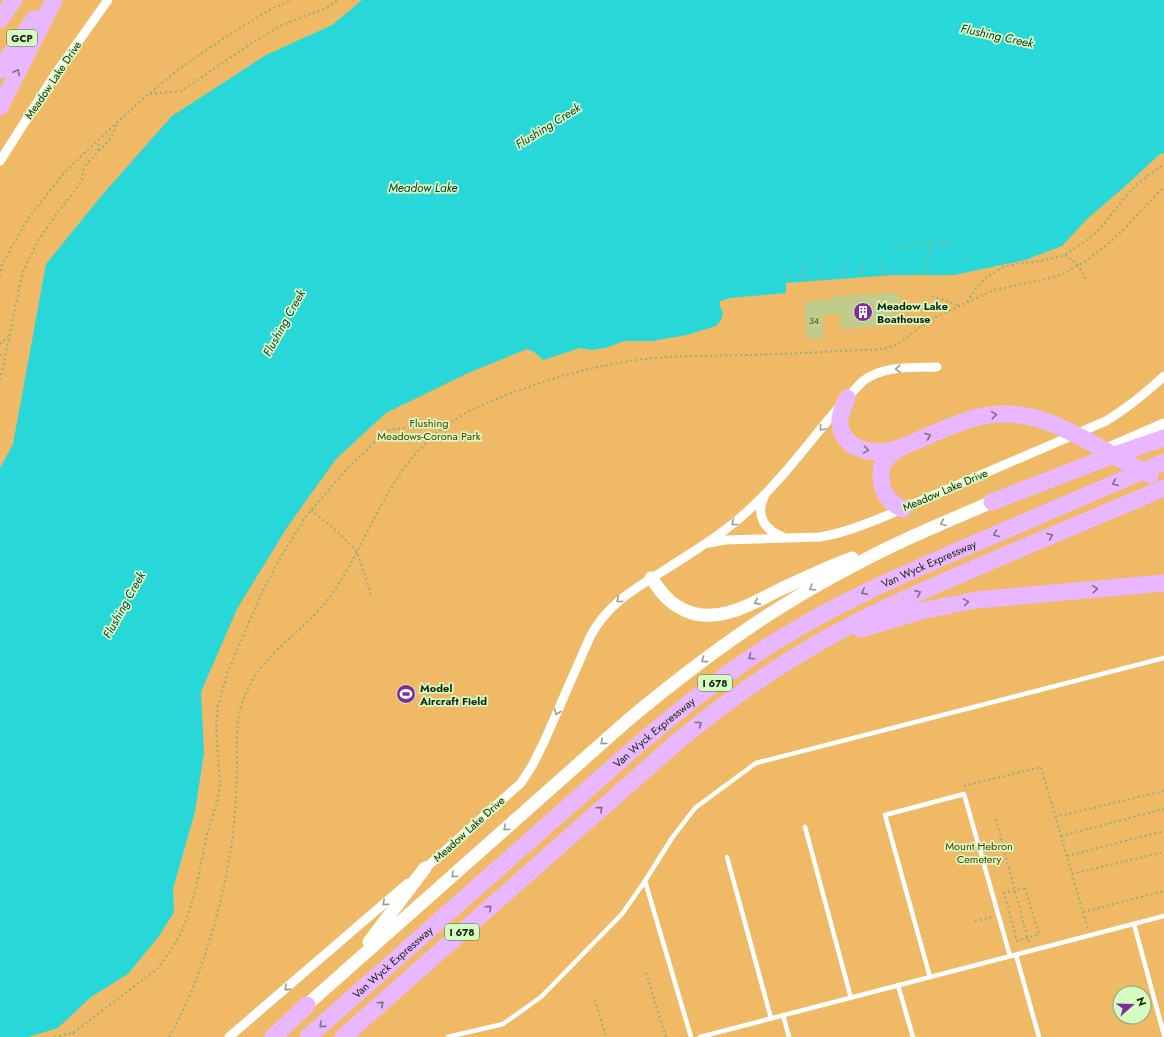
<svg xmlns="http://www.w3.org/2000/svg" width="1164" height="1037" viewBox="0 0 1164 1037" font-family="Jost,sans-serif">
<style>
.green{fill:#f0b966;fill-rule:evenodd}
.water{fill:#28d8d9}
.building{fill:#c1cb8c}
.lines{fill:none;stroke-linecap:round;stroke-linejoin:round}
.path{stroke:#92b084;stroke-width:2;stroke-dasharray:2 3;stroke-linecap:butt}
.lane{stroke:#fff;stroke-width:4.5}
.street{stroke:#fff;stroke-width:9}
.secondary{stroke:#fff;stroke-width:13}
.highway{stroke:#e9b7ff;stroke-width:17}
.oneway{stroke:#806e88}
.oneway2{stroke:#979d94}
.labels{text-anchor:middle;dominant-baseline:central;stroke-width:3.5;stroke-linejoin:round;paint-order:stroke}
.number-label{font-size:9px;fill:#424e30}
.shield{fill:#d5fbc2;stroke:#516546;stroke-width:1}
.shield-label{font-size:10px;font-weight:bold;fill:#182511}
.street-label{font-size:11px;fill:#182511;stroke:#d5fbc2}
.poi-label{font-size:11px;font-weight:bold;fill:#182511;stroke:#d5fbc2;text-anchor:start}
.park-label{font-size:11px;fill:#553700;stroke:#d5fbc2}
.water-label{font-size:12px;font-style:italic;fill:#123333;stroke:#d5fbc2}
</style>
<rect width="100%" height="100%" fill="#c8edb6"/>
<path class="green" d="M0,0h1164v1037h-1164zM1120,993h24v24h-24z"/>
<path class="water" d="M362,0h802v153l-4,1 -38,35 -35,30 -25,27 -37,14 -71,15h-60l-108,8v10l-56,5 -10,3c-1,4 1,8 3,12l-2,7 -5,6 -29,9 -35,6h-28l-18,7 -14,2 -12,-2 -37,12 -9,-8 -7,-3 -59,24 -82,40 -50,46 -48,67 -51,83 -36,83 3,61 -9,59 -22,77 1,23 -15,24 -31,38 -37,23 -33,31 -30,9h-28v-569l13,-24 33,-180 57,-70 69,-78 94,-61 66,-30z"/>
<path class="building" d="M899,292l1,17h-7l2,16 -53,4 -2,-15 -18,2 2,22 -17,1 -3,-37 28,-3v-2z"/>
<g class="lines">
<path class="path" d="M150,94l31,-3 77,-52 24,-14 48,-19 8,-6
M99,151l12,-13 6,-14
M895,247l57,-5
M1065,255l13,10 8,15
M881,262l1,14
M821,263l1,17
M843,264l1,15
M862,264l1,13
M803,266l1,15
M786,269l2,13
M923,275l7,-22 -1,-9
M0,276l2,-12 27,-47 32,-40 17,-18 59,-55 42,-35 45,-31 47,-29 21,-9
M932,296l28,10
M967,302l8,-13 12,-12 16,-10 17,-4 16,-1 29,-7 22,-15 13,-11 21,-27 16,-18 27,-20
M0,344l8,-7
M0,355l4,1
M0,380l23,-109 16,-32 16,-23 27,-35 1,-10 4,-8 11,-11 1,-10
M311,510l27,22 19,20 14,43
M964,786l77,-19 47,162
M1055,817l109,-26
M996,819l33,125
M1061,836l103,-27
M1067,856l97,-25
M1072,874l92,-22
M1025,888l14,46 -22,7 -13,-48z
M1083,912l81,-21
M975,921l17,-4
M646,973l20,64
M595,1000l11,37
M73,1033l2,4
M54,1037l19,-4 84,-64 11,-14 12,-20 8,-20 8,-27 11,-54 10,-32 3,-17 -4,-60 2,-20 10,-34 36,-83 17,-31 25,-41 43,-49 31,-30 10,-7 21,-3 34,-2
M169,1037c24,-42 39,-87 51,-134 7,-30 13,-60 15,-91 2,-23 2,-46 2,-69 0,-9 0,-19 2,-28 11,-57 62,-78 93,-121 34,-49 51,-109 94,-151 24,-25 52,-37 83,-49 40,-15 80,-27 122,-33 38,-6 77,-5 115,-6 46,-1 92,-4 138,-6l12,-4 37,-27 61,-28 53,-11 16,-5 23,-13 21,-16 16,-15 41,-43"/>
<path class="lane" d="M805,827l46,171
M727,857l44,161
M645,881l46,156
M1134,924l30,111
M1016,955l23,82
M930,977l-45,-162 79,-21 46,162
M898,985l15,52
M783,1015l6,22
M448,1037l55,-13 38,-27 81,-83 23,-33 27,-43 23,-30 61,-45 408,-105
M700,1037l464,-121"/>
<path class="street" d="M0,161l56,-88 52,-73
M764,497c-9,19 1,33 19,40
M709,543l16,-3 95,-3c24,-4 46,-13 68,-22l218,-94c21,-13 40,-28 58,-45
M421,872l100,-89 11,-17 12,-24 46,-105c18,-35 48,-50 81,-71 28,-18 56,-35 80,-58 42,-39 72,-87 112,-127 21,-16 49,-13 74,-14
M229,1037l179,-154"/>
<path class="secondary" d="M1102,452l62,-27
M651,578c6,8 11,16 18,22 4,4 10,7 15,10 33,15 66,-5 95,-20 24,-11 48,-23 73,-32
M369,942l56,-74
M300,1011l328,-291c53,-44 107,-86 166,-121 24,-15 49,-28 74,-41 43,-23 88,-40 133,-60"/>
<g class="highway">
<path d="M0,20l14,-20"/>
<path d="M0,70l34,-51"/>
<path d="M0,107l54,-107"/>
<path d="M847,398c-3,7 -6,13 -7,21 -1,30 30,36 53,31 28,-9 54,-25 82,-32 47,-12 79,5 119,26 18,11 37,21 56,31"/>
<path d="M900,448c-6,4 -12,8 -16,14 -2,4 -3,8 -3,12 0,17 6,28 22,35"/>
<path d="M992,502l111,-43 61,-21"/>
<path d="M861,629l60,-18 55,-11 188,-17"/>
<path d="M273,1037l34,-32"/>
<path id="s1" d="M308,1037l323,-286c48,-41 97,-81 152,-114 62,-38 128,-66 195,-95 62,-27 124,-53 186,-80"/>
<path d="M343,1037l334,-295c45,-37 92,-71 143,-100 54,-31 112,-55 169,-80 58,-25 117,-49 175,-74"/>
</g>
</g>
<defs><path id="oneway-chevron" d="M-2-3.5L2.5 0L-2 3.5" fill="none" stroke-width="1.6" stroke-linecap="round" stroke-linejoin="round"/></defs>
<g class="oneway">
<use href="#oneway-chevron" transform="translate(17 72) rotate(-63)"/>
<use href="#oneway-chevron" transform="translate(994 415) rotate(-5)"/>
<use href="#oneway-chevron" transform="translate(928 436) rotate(-23)"/>
<use href="#oneway-chevron" transform="translate(866 450) rotate(9)"/>
<use href="#oneway-chevron" transform="translate(1115 483) rotate(157)"/>
<use href="#oneway-chevron" transform="translate(996 534) rotate(157)"/>
<use href="#oneway-chevron" transform="translate(1050 536) rotate(-23)"/>
<use href="#oneway-chevron" transform="translate(1095 589) rotate(-5)"/>
<use href="#oneway-chevron" transform="translate(864 592) rotate(154)"/>
<use href="#oneway-chevron" transform="translate(918 593) rotate(-24)"/>
<use href="#oneway-chevron" transform="translate(966 602) rotate(-9)"/>
<use href="#oneway-chevron" transform="translate(751 657) rotate(146)"/>
<use href="#oneway-chevron" transform="translate(699 724) rotate(-38)"/>
<use href="#oneway-chevron" transform="translate(600 809) rotate(-42)"/>
<use href="#oneway-chevron" transform="translate(489 908) rotate(-42)"/>
<use href="#oneway-chevron" transform="translate(381 1004) rotate(-42)"/>
<use href="#oneway-chevron" transform="translate(322 1025) rotate(138)"/>
</g>
<g class="oneway2">
<use href="#oneway-chevron" transform="translate(898 369) rotate(176)"/>
<use href="#oneway-chevron" transform="translate(822 428) rotate(130)"/>
<use href="#oneway-chevron" transform="translate(734 523) rotate(141)"/>
<use href="#oneway-chevron" transform="translate(943 523) rotate(157)"/>
<use href="#oneway-chevron" transform="translate(812 588) rotate(150)"/>
<use href="#oneway-chevron" transform="translate(619 600) rotate(141)"/>
<use href="#oneway-chevron" transform="translate(757 602) rotate(154)"/>
<use href="#oneway-chevron" transform="translate(704 660) rotate(144)"/>
<use href="#oneway-chevron" transform="translate(557 712) rotate(113)"/>
<use href="#oneway-chevron" transform="translate(603 742) rotate(139)"/>
<use href="#oneway-chevron" transform="translate(506 828) rotate(139)"/>
<use href="#oneway-chevron" transform="translate(454 875) rotate(138)"/>
<use href="#oneway-chevron" transform="translate(385 903) rotate(139)"/>
<use href="#oneway-chevron" transform="translate(287 988) rotate(139)"/>
</g>
<defs>
<symbol id="building-disc" viewBox="-11 -11 22 22"><circle r="9.5" fill="#7f2c9c" stroke="#d5fbc2"/><path d="M-4-6H4V6H1V3H-1V6H-4ZM-2.5-4.3h1.7v1.8h-1.7ZM.8-4.3h1.7v1.8H.8ZM-2.5-1h1.7V.8h-1.7ZM.8-1h1.7V.8H.8Z" fill="#fff"/></symbol>
<symbol id="stadium-disc" viewBox="-11 -11 22 22"><circle r="9.5" fill="#7f2c9c" stroke="#d5fbc2"/><path d="M0-5a6.5 5 0 1 0 0 10a6.5 5 0 1 0 0-10ZM-3.5-1.8h7v3.6h-7Z" fill="#fff"/></symbol>
</defs>
<g fill-rule="evenodd">
<use href="#building-disc" x="852" y="301" width="22" height="22"/>
<use href="#stadium-disc" x="395" y="683" width="22" height="22"/>
</g>
<g class="labels">
<g class="number-label">
<text x="814" y="320">34</text>
</g>
<g class="shield">
<rect x="7" y="30" width="30" height="16" rx="3"/>
<rect x="698" y="675" width="34" height="16" rx="3"/>
<rect x="445" y="924" width="34" height="16" rx="3"/>
</g>
<g class="shield-label">
<text x="22" y="38">GCP</text>
<text x="715" y="683">I 678</text>
<text x="462" y="932">I 678</text>
</g>
<g class="street-label">
<text transform="translate(53 80) rotate(-56)">Meadow Lake Drive</text>
<text transform="translate(945 490) rotate(-23)">Meadow Lake Drive</text>
<text stroke="none"><textPath href="#s1" startOffset="785">Van Wyck Expressway</textPath></text>
<text stroke="none"><textPath href="#s1" startOffset="461">Van Wyck Expressway</textPath></text>
<text transform="translate(469 829) rotate(-42)">Meadow Lake Drive</text>
<text stroke="none"><textPath href="#s1" startOffset="113">Van Wyck Expressway</textPath></text>
</g>
<g class="poi-label">
<text x="877" y="306">Meadow Lake<tspan x="877" dy="13">Boathouse</tspan></text>
<text x="420" y="688">Model<tspan x="420" dy="13">Aircraft Field</tspan></text>
</g>
<g class="park-label">
<text x="429" y="423">Flushing<tspan x="429" dy="13">Meadows-Corona Park</tspan></text>
<text x="979" y="846">Mount Hebron<tspan x="979" dy="13">Cemetery</tspan></text>
</g>
<g class="water-label">
<text transform="translate(997 36) rotate(12)">Flushing Creek</text>
<text transform="translate(548 126) rotate(-32)">Flushing Creek</text>
<text x="423" y="188">Meadow Lake</text>
<text transform="translate(284 323) rotate(-61)">Flushing Creek</text>
<text transform="translate(124 605) rotate(-61)">Flushing Creek</text>
</g>
</g>
<g transform="translate(1132 1005) rotate(70)"><circle r="19" fill="#d5fbc2" stroke="#89a57b"/>
<path d="M0-3L7 15L0 10L-7 15Z" fill="#7f2c9c"/>
<text y="-6" font-size="11" font-weight="bold" text-anchor="middle" fill="#182511">N</text>
</g>
</svg>
